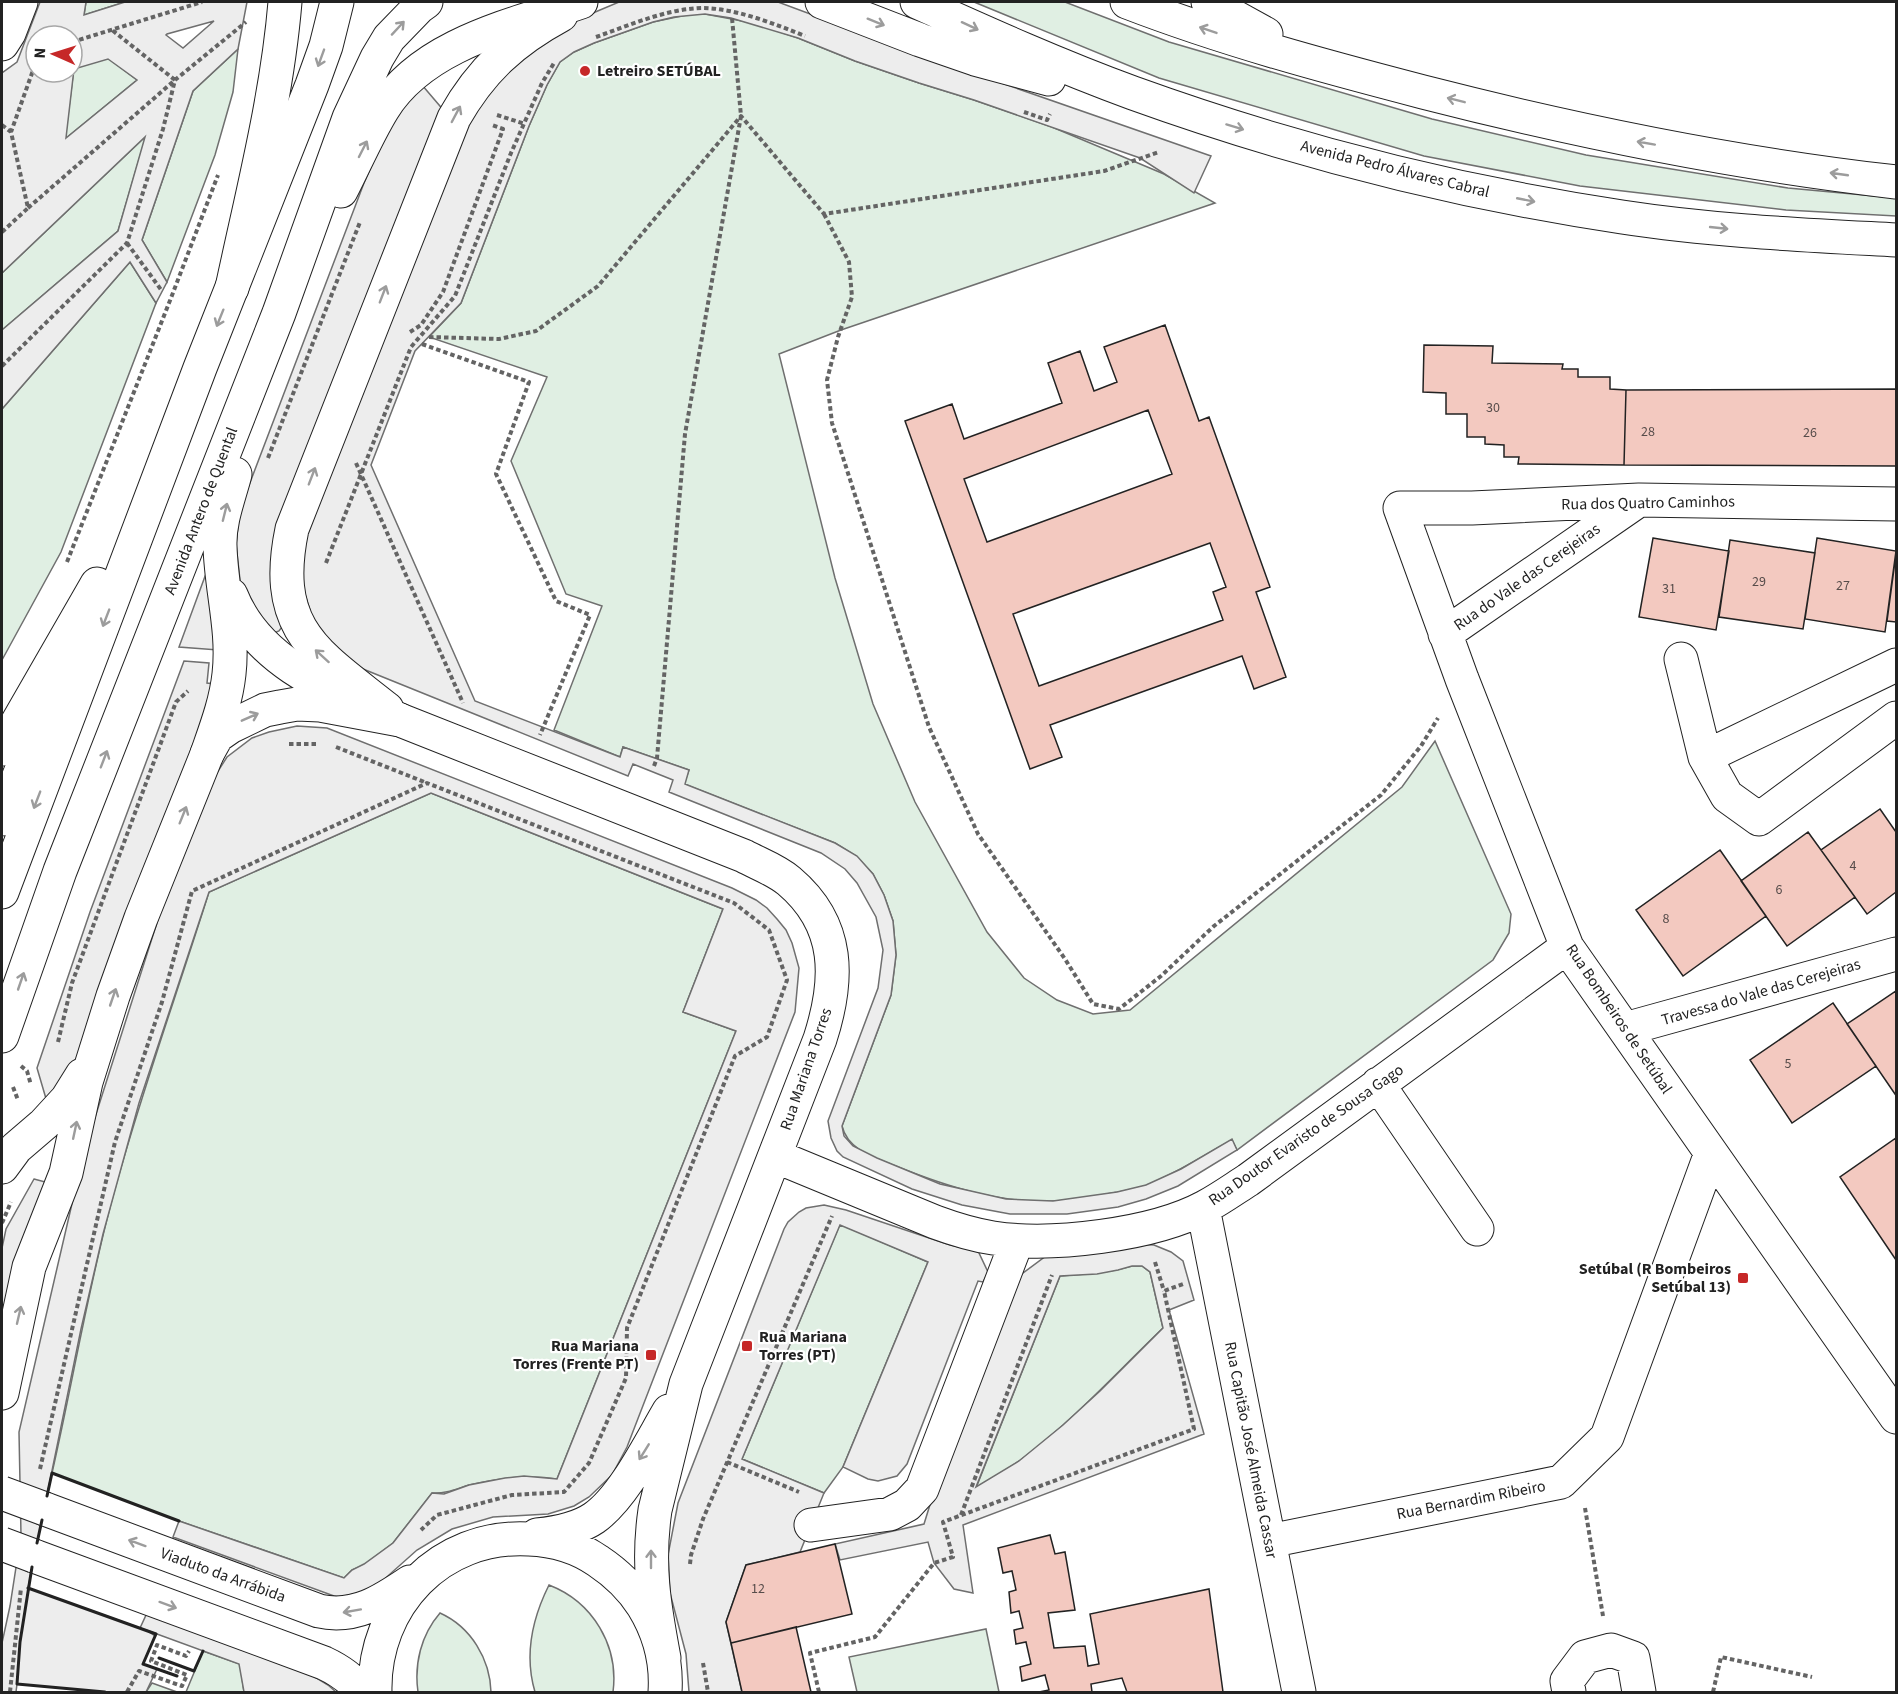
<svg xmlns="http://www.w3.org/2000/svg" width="1898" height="1694" viewBox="0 0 1898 1694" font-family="'Source Sans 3',sans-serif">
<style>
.green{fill:#e0efe3;stroke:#6f6f6f;stroke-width:1.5}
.parking{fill:#ededed;stroke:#6f6f6f;stroke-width:1.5;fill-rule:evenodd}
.building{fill:#f3c9c0;stroke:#222;stroke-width:1.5;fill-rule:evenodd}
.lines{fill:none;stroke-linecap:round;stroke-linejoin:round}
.minor-casing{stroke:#222;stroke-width:35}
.major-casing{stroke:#222;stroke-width:35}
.highway-casing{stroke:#222;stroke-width:35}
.path{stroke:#646464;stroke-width:4;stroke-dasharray:4.5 3;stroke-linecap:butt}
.minor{stroke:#fff;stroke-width:33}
.major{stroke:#fff;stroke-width:33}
.highway{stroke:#fff;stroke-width:33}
.minor-bridge-casing{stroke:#222;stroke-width:35;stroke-linecap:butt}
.minor-bridge{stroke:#fff;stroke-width:33}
.wall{stroke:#222;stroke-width:3}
.oneway{stroke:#9c9c9c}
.poi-dot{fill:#c62828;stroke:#fff;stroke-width:2}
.labels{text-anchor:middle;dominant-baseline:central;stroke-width:4.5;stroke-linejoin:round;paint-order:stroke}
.number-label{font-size:14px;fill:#564c4a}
.poi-label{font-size:16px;font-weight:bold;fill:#222;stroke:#fff;text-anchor:start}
.street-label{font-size:16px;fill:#222;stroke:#fff}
</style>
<rect width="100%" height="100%" fill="#fff"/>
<path class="green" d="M86,2h39l-41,13z
M974,2h91l104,40 263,77 154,36 202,33 108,10v18l-110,-6 -206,-24 -156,-30 -265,-78z
M691,14h14l48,9 45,15 57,23 64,22 55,17 78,27 112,47 51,29 -374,127 -62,24 56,224 38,126 42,98 72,130 37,46 33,22 36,14 37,-4 272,-223 33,-46 76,173 -2,19 -16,27 -256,190 -5,-10c-28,15 -55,33 -85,45 -16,6 -36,8 -53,11 -14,2 -28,5 -41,5 -53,3 -107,-15 -155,-34 -22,-9 -50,-16 -56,-41l49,-131 5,-40 -3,-34 -9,-26 -11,-21 -17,-18 -21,-13 -151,-59 5,-14 -66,-23 -3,10 -66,-27 48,-124 -36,-12 -55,-133 36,-84 -118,-40 32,-34 68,-177 18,-41 13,-23 14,-10 20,-9 59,-21z
M238,49l-5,43 -18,63 -48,127 -25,-42 51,-149z
M108,58l29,22 -72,59 9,-71z
M146,136l-28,95 -116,99v-57z
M130,262l26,41 -95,249 -59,108v-251z
M431,793l292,116 -40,103 53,19 -179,448c-30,-5 -59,-1 -88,6 -13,4 -23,9 -37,8l-39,50 -29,22 -12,5 -8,8 -165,-57 -127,-48c21,-92 36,-185 61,-277 28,-103 64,-202 96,-304z
M840,1224l88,38 -85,205 -19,26 -82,-34z
M1132,1266h10l8,6 13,56c-47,45 -91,94 -144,133 -14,10 -29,18 -43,27l84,-212c25,-2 48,-3 72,-10z
M549,1585c44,17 70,61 64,107h-78c-11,-37 -3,-73 14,-107z
M440,1613c31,14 50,46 51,79h-73c-4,-28 3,-57 22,-79z
M986,1629l13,63h-142l-8,-35z
M203,1651l37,13 4,28h2h-60z
M152,1683l25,9h-31z"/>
<path class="parking" d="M40,2h46l-2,13 41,-13h122l-9,47 -45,42 -51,149 25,42 -11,21 -26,-41 -128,147v-79l116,-99 27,-94 -143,136v-200l15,-11zM214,21l-31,27 -17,-13 1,-1zM36,36h36v36h-36zM108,59l29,21 -71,58 8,-69z
M619,2h159l140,52 293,102 -17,37 -54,-35 -166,-58 -55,-17 -64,-22 -57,-23 -67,-20 -26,-4 -31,3 -21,5 -59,21 -20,9 -14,10 -13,23 -18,41 -68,177 -46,48 -44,114 104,236 145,56 3,-10 66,23 -4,14 150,59 22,13 16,18 11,21 9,26 3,34 -5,40 -49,131 2,10 9,10 24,12 63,26 66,15 47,2 64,-9 29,-7 35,-16 51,-30 5,11 -59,36 -32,13 -28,8 -51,7h-57l-48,-9 -50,-16 -69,-32 -6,-6 -6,-13 -3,-17 50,-133 5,-38 -7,-33 -19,-34 -12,-14 -24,-16 -152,-61 4,-12 -40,-16 -5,12 -265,-107 -14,-7 -32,-29 -18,-58 11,-61 154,-391 48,-61 69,-44z
M422,85l23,27 -159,393 -1,118 -6,8 -10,4 -10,-12 -19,-43 -4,-36 4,-35 124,-326 29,-67z
M211,560l7,90 -39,-3z
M184,661l25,2 -2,20 8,1 -134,373 -34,45 -10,-34 53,-156z
M297,726l30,2 405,160 24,12 11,8 10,11 9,11 6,13 7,25 -4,44 -168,435 -15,28 -23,22 -15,9 -26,8 -55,3 -41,12 -35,21 -37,33 -17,9 -23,5 -6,-1 -161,-59 6,-16 165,57 8,-8 12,-6 29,-21 39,-50 12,1 25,-9 36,-7 19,-2 33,3 179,-448 -53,-19 40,-103 -292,-116 -222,99 -70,211 -36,131 -22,95 -53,259 112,40 7,-15 163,61 18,11 8,7h-92l-5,-28 -93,-34 9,6 -12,28 14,5 -11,23h-42l-87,-8 -1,8h-14v-49l8,-37 11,-71 -2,-103 65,-280 77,-242 52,-131 14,-22 25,-19 17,-6z
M34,1179l15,4 -47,197v-132l4,-19z
M824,1205l22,5 104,35 28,6 10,21 -5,10 -5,-1 -71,183 -10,12 -19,5 -10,-2 -25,-12 85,-205 -88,-37 -98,234 82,34 -24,59 -54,13 -20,57 16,70h-53l-3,-38 -16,-61 -2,-38 10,-52 106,-274 4,-7 11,-10 7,-4z
M1136,1244l18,1 17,7 12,9 11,39 -25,10 35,124 -241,91 10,68 -19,-4 -20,-26 -6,-21 -88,18 -5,-16 89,-20 14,-45 81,-203 27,-20zM1132,1266h10l8,6 13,56 -63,63 -37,34 -44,36 -43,26 84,-211 37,-2 21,-4z"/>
<path class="building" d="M1165,325l34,96 10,-4 61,170 -14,5 30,85 -32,12 -12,-33 -192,69 12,32 -32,12 -125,-348 47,-17 12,35 98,-36 -14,-40 32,-12 14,40 23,-9 -13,-35zM1148,410l24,64 -185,68 -23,-63zM1210,543l16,44 -13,5 10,28 -184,66 -26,-72z
M1424,345l69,1 -1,17 71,1 -1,5h16v8h32v12l16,1 -2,75 -106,-1 1,-7h-15v-12l-19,-1v-7h-18v-23h-21v-21l-23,-1z
M1896,389v77l-272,-1 2,-75z
M1653,538l76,13 -13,79 -77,-13z
M1817,538l79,13 -11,81 -80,-13z
M1730,540l85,13 -12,76 -84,-12z
M1896,554v68l-9,-1z
M1880,809l16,23v60l-29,22 -46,-64z
M1808,832l47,65 -68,49 -46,-65z
M1720,850l46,66 -83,60 -47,-66z
M1896,991v102l-1,1 -48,-70z
M1833,1003l43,63 -84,57 -42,-63z
M1896,1138v122l-56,-83z
M1050,1535l5,19 10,-2 10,58 -27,3 6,35 31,-2 3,20 11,-2 -9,-50 119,-25 14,103h-96l-5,-14 -31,6 1,8h-53l10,-2 -4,-15 -23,6 -2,-14 11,-3 -5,-22 -10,2 -2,-14 9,-2 -4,-17 -8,2 -2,-21 7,-2 -4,-19 -9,2 -5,-25z
M835,1544l17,70 -121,29 -5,-21 20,-57z
M796,1627l15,65h-69l-11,-49z"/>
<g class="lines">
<defs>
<path id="minor" d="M2,44l7,-11 12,-31
M1896,504l-257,-4 -167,8h-72l62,171 105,268 329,470
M1445,634l194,-134
M1681,659l24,98 22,39 32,23 137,-101
M387,709c-70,-56 -116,-79 -95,-180l162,-411c27,-48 59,-77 107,-103
M2,749l95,-165
M1705,757l191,-92
M1625,1029l271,-75
M1378,1084l99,145
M775,1156l160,66c19,7 38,13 58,16 58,9 160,-3 212,-31 15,-8 29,-18 43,-27l319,-233
M2,1167l14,-19 28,-24 23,-25 15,-24
M1203,1208l96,484
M2,1393l27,-126 37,-94 20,-91 27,-86 28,-78 66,-164 10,-18 13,-9 35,-17 15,-3 17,-3 23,1 80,15 344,136c15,8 32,14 45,25 52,44 50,99 31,158l-134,345 -31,126c-8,55 -1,95 9,148
M45,1509l274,102c36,8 63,-10 91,-29
M811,1525l79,-11 17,-9 15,-16 95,-248
M537,1535c19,-2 41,-6 57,-17 30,-21 56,-75 75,-107
M1269,1541l292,-59 46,-45 104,-284
M34,1556l290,107c15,7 28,16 38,29
M375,1692c-2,-87 65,-158 154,-153 24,1 49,8 69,22 18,12 33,26 45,45 16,26 24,55 22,86
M1569,1692l-2,-11 18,-24 26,-7 22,8 6,34"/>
<path id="major" d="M822,2l98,38 55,19 74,20
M917,2c71,32 142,64 216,91 158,57 323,99 489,124 91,14 183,18 274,23
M1127,2c96,37 196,64 296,90 156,40 314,72 473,90
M1208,2l58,32
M341,191c14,-27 26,-56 42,-82 40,-65 130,-84 198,-107
M231,595c28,71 105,97 169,125
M207,754c9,-26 19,-52 22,-80 5,-43 -8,-85 -9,-128 -1,-24 9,-49 15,-72
M2,819l56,-142 31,-74
M2,892l198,-524 112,-283 14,-39 11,-44
M2,1036l58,-165 219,-558 70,-195 28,-60 12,-20 30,-31 7,-5"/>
<path id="highway" d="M232,288c20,-94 45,-190 53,-286"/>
</defs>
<use href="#minor" class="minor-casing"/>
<use href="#major" class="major-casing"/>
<use href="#highway" class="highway-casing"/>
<path class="path" d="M596,37c34,-12 70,-28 106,-29 33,0 73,16 103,28
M72,42l130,-40
M1024,112l23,8 3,-6
M497,115l28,9
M2,125l9,7
M28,208l147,-128 -63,-50
M824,214l25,48 3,35 -14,40 -11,43 5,43 97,304 49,107 87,125 28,45 26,5 42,-33 53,-50 167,-131 40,-49 17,-28
M2,232l26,-24 -17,-76 25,-70
M127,243l35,48
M410,332l11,-7 22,-33 60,-163 -11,-4
M429,337l70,2 37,-8 62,-45 143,-170 83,98 280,-43 55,-19
M422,344l107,38 -33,92 60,127 34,14 -50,120
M2,366l125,-123 36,-114 12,-49 71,-58
M268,458l92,-236
M356,463l107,240
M67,562l104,-264 47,-123
M326,563l85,-216 44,-51 56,-143 31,-70 12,-20
M289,744h28
M336,747l91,36
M654,766l3,-8 28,-324 56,-318 -9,-98
M58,1042l14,-59 104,-281 12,-11
M21,1066l6,5 4,14
M13,1087l5,13
M2,1223l9,-21
M1155,1262l9,29
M727,1462l72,30
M40,1469l75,-327 47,-140 30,-111 235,-108 307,120 35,27 18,50 -20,57 -32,19 -108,272 -1,50 -37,85 -25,29 -52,3 -75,20 -16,15
M1585,1508l18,108
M961,1515l91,-240
M690,1564l1,-9 12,-36 129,-303
M703,1663l5,29
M10,1692l11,-104
M127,1692l12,-21 43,15 5,-11 -36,-14 6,-16 29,11 3,-5
M819,1692l-9,-39 65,-16 59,-74 19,-6 -10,-35 251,-93 -30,-138 19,-7
M1713,1692l8,-35 91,20"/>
<use href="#minor" class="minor"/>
<use href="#major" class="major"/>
<use href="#highway" class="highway"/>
<defs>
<path id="minor-bridge" d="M2,1493l43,16
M2,1544l32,12"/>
</defs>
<use href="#minor-bridge" class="minor-bridge-casing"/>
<use href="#minor-bridge" class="minor-bridge"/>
<path class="wall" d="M47,1496l5,-23 127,48
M37,1543l5,-23
M32,1567l-12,75 -3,42 88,8
M28,1588l128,46 -13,30 34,12
M159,1658l35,13 9,-20"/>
</g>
<defs><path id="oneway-shaft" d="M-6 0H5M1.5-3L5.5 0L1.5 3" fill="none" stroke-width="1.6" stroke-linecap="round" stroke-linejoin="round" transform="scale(1.5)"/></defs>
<g class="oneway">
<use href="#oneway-shaft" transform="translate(876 22) rotate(22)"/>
<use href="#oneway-shaft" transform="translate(970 26) rotate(25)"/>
<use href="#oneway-shaft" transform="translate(398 28) rotate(-47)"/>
<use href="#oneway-shaft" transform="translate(1208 30) rotate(-161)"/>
<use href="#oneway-shaft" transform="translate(321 58) rotate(110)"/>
<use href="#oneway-shaft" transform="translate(1456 100) rotate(-166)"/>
<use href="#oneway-shaft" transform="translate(456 114) rotate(-62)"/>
<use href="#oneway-shaft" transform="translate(1235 127) rotate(17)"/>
<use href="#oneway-shaft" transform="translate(1646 143) rotate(-170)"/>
<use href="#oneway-shaft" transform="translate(363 149) rotate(-63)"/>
<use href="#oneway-shaft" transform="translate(1839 174) rotate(-172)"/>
<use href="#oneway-shaft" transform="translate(1526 200) rotate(11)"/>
<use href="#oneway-shaft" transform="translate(1719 228) rotate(6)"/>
<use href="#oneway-shaft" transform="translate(383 294) rotate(-69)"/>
<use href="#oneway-shaft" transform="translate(220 318) rotate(112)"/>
<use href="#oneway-shaft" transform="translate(312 476) rotate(-69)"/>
<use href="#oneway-shaft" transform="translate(225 512) rotate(-76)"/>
<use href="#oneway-shaft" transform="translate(106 618) rotate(111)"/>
<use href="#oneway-shaft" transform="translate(322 656) rotate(-138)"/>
<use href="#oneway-shaft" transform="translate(250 717) rotate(-24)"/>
<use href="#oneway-shaft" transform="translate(104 759) rotate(-69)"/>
<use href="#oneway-shaft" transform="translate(37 800) rotate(111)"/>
<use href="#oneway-shaft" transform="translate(183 815) rotate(-68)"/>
<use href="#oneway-shaft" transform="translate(21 981) rotate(-71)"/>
<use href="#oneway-shaft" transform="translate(113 997) rotate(-71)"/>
<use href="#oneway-shaft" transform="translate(75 1130) rotate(-78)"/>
<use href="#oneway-shaft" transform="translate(19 1315) rotate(-77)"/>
<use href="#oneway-shaft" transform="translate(644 1452) rotate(122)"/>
<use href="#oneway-shaft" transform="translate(137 1543) rotate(-160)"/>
<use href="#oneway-shaft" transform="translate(651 1559) rotate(-90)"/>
<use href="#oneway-shaft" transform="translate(168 1605) rotate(20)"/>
<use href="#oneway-shaft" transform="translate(352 1611) rotate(170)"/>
</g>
<g class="poi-dot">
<circle cx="585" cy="71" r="6"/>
<rect x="1737" y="1272" width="12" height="12" rx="3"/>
<rect x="741" y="1340" width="12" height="12" rx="3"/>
<rect x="645" y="1349" width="12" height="12" rx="3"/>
</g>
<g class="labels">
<g class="number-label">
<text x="1493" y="408">30</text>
<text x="1648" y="432">28</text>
<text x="1810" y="433">26</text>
<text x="1759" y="582">29</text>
<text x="1843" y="586">27</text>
<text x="1669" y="589">31</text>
<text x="1853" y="866">4</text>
<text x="1779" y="890">6</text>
<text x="1666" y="919">8</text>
<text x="1788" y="1064">5</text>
<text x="758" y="1589">12</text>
</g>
<g class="poi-label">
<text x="597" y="71">Letreiro SETÚBAL</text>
<text x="1731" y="1269" text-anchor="end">Setúbal (R Bombeiros<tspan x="1731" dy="18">Setúbal 13)</tspan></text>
<text x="759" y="1337">Rua Mariana<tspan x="759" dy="18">Torres (PT)</tspan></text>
<text x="639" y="1346" text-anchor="end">Rua Mariana<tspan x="639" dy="18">Torres (Frente PT)</tspan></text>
</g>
<g class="street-label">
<text transform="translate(1395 169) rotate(14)">Avenida Pedro Álvares Cabral</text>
<text transform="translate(1648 503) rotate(-1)">Rua dos Quatro Caminhos</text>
<text transform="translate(201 511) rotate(-69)">Avenida Antero de Quental</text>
<text transform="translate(1527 577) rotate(-35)">Rua do Vale das Cerejeiras</text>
<text transform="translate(1761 992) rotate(-16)">Travessa do Vale das Cerejeiras</text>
<text transform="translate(1619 1019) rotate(56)">Rua Bombeiros de Setúbal</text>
<text transform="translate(806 1069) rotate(-71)">Rua Mariana Torres</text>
<text transform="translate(1306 1135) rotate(-35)">Rua Doutor Evaristo de Sousa Gago</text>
<text transform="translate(1251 1450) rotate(79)">Rua Capitão José Almeida Cassar</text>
<text transform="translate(1471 1500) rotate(-11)">Rua Bernardim Ribeiro</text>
<text transform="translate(223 1575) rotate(20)">Viaduto da Arrábida</text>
</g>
</g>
<rect width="1898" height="1694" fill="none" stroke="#222222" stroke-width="6"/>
<g transform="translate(54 54) rotate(273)"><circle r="28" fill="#ffffff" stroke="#a7a7a7" stroke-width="1.5"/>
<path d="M0-4.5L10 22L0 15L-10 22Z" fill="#c62828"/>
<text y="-9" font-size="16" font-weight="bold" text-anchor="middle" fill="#222222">N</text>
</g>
</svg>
